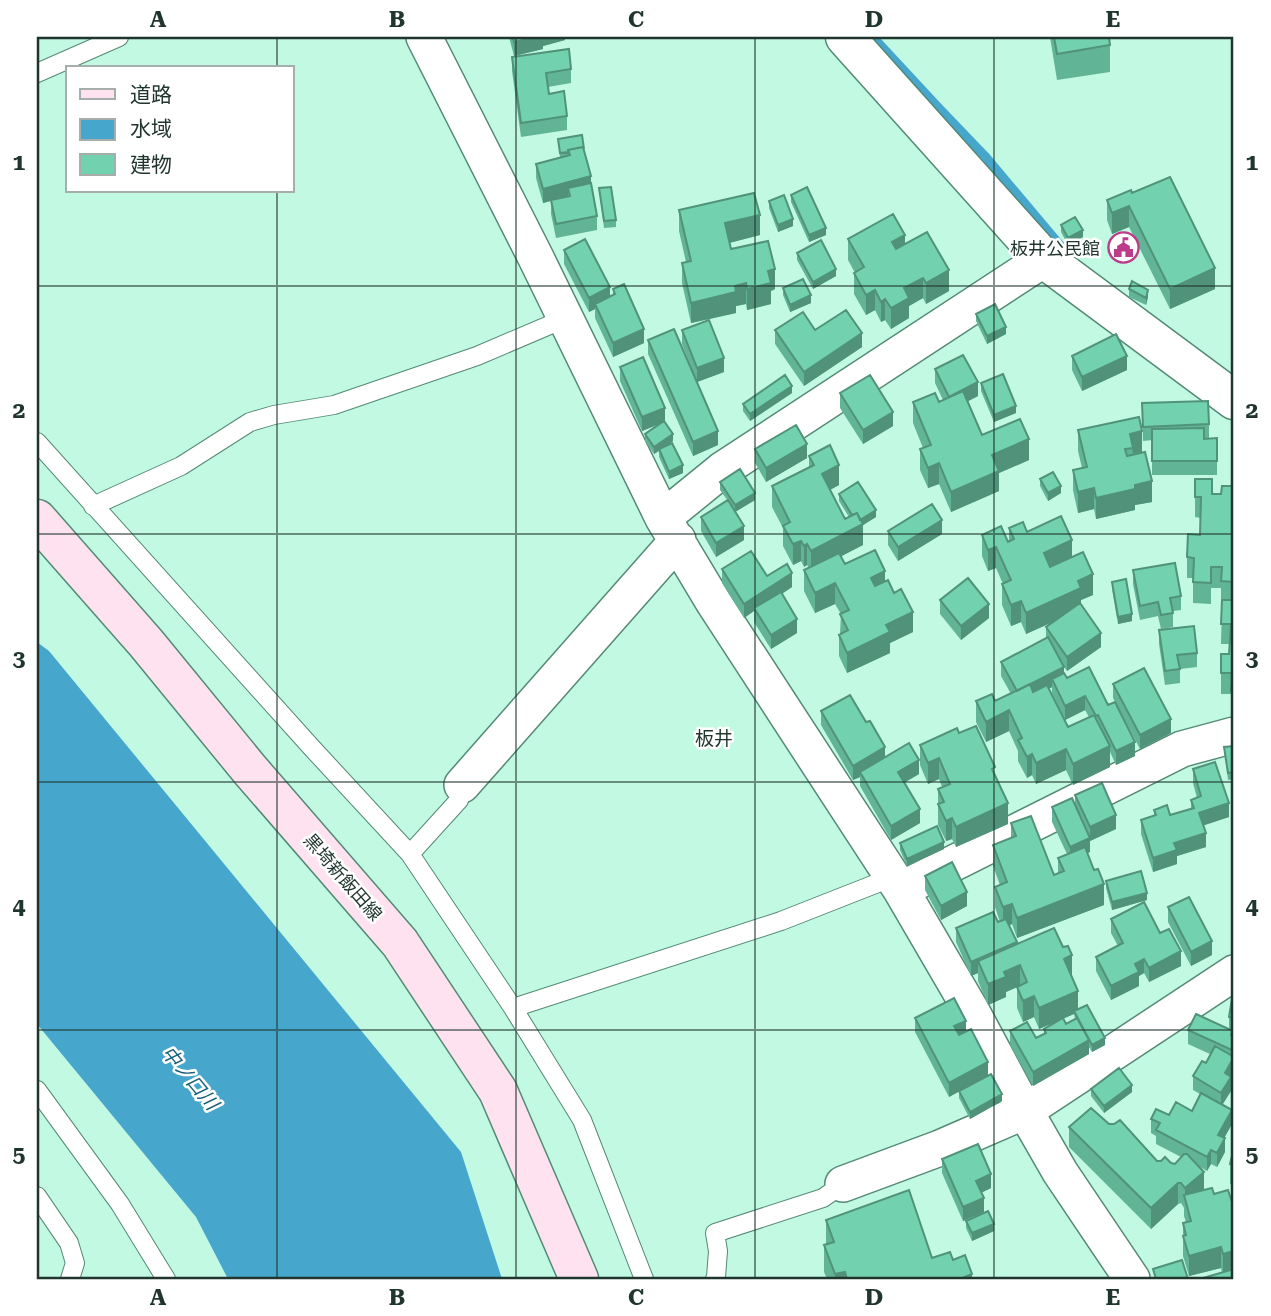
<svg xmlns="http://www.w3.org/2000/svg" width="1271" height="1316" viewBox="0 0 1271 1316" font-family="'Roboto Serif','Noto Sans JP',serif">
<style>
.water{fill:#46a6cc}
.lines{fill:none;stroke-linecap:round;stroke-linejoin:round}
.stream{stroke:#46a6cc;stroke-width:9}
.service-casing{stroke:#548975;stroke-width:20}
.minor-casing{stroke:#548975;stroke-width:38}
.tertiary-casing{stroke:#548975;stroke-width:41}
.secondary-casing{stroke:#548975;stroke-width:41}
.service{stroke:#fff;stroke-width:18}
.minor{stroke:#fff;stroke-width:35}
.tertiary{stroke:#fff;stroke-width:38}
.secondary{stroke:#fee2f0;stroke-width:38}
.wall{fill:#62b496;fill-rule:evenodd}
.shaded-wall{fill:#50927a}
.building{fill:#72d1ae;stroke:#50927a;stroke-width:2}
.grid{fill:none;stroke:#1f352d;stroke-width:2;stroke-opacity:0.55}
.labels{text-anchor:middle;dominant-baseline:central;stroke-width:5;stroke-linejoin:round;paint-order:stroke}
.poi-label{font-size:18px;fill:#1f352d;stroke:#fff;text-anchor:end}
.street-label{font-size:18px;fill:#1f352d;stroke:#fff}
.neighbourhood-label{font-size:19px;fill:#1f352d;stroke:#fff}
.water-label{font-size:19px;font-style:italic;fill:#155f7a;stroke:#fff}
.neatline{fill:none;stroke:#1f352d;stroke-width:2.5}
.grid-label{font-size:23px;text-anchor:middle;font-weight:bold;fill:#1f352d}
</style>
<rect width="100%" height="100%" fill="#c1f9e2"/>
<path class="water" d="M37,642l12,9 412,501 41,127h-274l-32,-62 -159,-193z"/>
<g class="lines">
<path class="stream" d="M873,37l65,70 47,49 85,101"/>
<defs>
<path id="service" d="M37,73l82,-36
M37,442l275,306 98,106 103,154 69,112 62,159
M93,506l88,-40 69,-44 24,-7 60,-10 143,-49 89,-38
M410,854l49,-54 3,-15
M513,1008l268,-87 112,-44
M37,1090l83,114 46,75
M37,1196l32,47 6,20 -5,16
M715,1279l1,-2 2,-26 -3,-18 108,-35 20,-14"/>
<path id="minor" d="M424,37l112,221 127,260 51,85 187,287 70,120 54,101 35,61 72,107
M663,518l59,-48 322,-211
M462,785l216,-245
M910,885l272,-136 52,-14
M843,1184l97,-36 85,-37 209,-138"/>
<path id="tertiary" d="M845,37l199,222 190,141"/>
<path id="secondary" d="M37,519l109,124 104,127 150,173 98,148 81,188"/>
</defs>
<use href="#service" class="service-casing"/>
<use href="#minor" class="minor-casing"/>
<use href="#tertiary" class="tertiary-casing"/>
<use href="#secondary" class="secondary-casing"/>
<use href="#service" class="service"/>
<use href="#minor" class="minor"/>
<use href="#tertiary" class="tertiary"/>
<use href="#secondary" class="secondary"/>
</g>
<path class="wall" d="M509,37h56v3l-22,6v3l-29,7z
M1044,37h65l1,8v27l-53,8 -7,-43 -6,1z
M512,57l59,12v14l-23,4 1,7 18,22v14l-46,7 -9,-66z
M558,139l26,11 13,66v14l-41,8 -5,-24v-13l-8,2 -7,-25v-14l24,-6z
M599,188l17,32v7l-12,1z
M1132,193l83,96 -45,20 -41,-82 -17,7 -5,-14v-20z
M791,195l35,40 -17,7 -18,-40z
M769,201l24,25 -15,6 -9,-24z
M679,210l81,25 -31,8 2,6 44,40 -4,2v13l-24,6 -1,-6 -10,2v7l-45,10 -9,-40v-20l4,-1 -7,-31z
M1061,225l22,12 -15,8 -7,-13z
M848,239l57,6 44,46 -23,13 -3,-6 -14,8v12l-18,11 -6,-9 -4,2 -6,-12 -9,5 -12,-21v-21h1l-7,-13z
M564,250l46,47 3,-1v-7l31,54 -31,14 -18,-39v-9l-6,3 -25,-48z
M797,253l39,23 -23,13 -16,-29z
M783,288l28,15 -21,9 -7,-17z
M1129,289l19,8 -2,8 -17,-8z
M976,314l30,20 -19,10 -11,-23z
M682,330l42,42 -27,10 21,63 -25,11 -45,-102v-14l48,40 -14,-36z
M775,330h40l47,17 -58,39 -29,-42z
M1072,356l55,14 -45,21 -10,-21z
M620,367l45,55 8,19 -7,5 17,27 -14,6 -10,-22v-6l-5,3 -9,-13v-7l13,-10 -16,7 -22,-50z
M935,369l43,27 -10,5 14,34 47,25 -30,13v18l-48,21 -12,-28 -11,4 -8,-18v-21l3,-1 -10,-25v-21h26l4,-2 -8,-17z
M981,383l35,30 -22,9 -13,-31z
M792,393l-42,28 -7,-10v-7z
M840,393l53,33 -30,18 -23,-36z
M1142,403l67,21v14h8v37h-65v-35l-9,1z
M1139,417l3,35 -9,2v1l19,47 -17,3v5l-39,9 -2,-10 -16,4 -5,-23v-20l9,-2 -4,-17v-21z
M755,449l52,9 -41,24 -11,-19z
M809,456l30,29 -9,5 15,29 4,-2 -10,-16v-7l37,23 -13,8v20l-22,11 4,8 40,18 28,50 -23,11v10l-43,20 -8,-17v-21l1,-1 1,-20 -6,-10 -20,9 -11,-22v-21l5,-2 -2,-3 -3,2 -3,-6 -8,4 -10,-19v-18l-11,-21v-21l37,-19z
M1040,479l21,14 -13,8 -8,-15z
M1195,479l17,15h9l13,-8v226h-3v-18h-10v-40h8l1,-10h-9l1,-42h-1v-14h-10v16l-18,-1v-25h-6v-21l13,-22 1,-17 -6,-1z
M720,482l35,18 -20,12 9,28 -28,17 -15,-26v-14l27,-16 -8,-11z
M1009,528l18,4 45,24 21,39 -12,5v5l20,42 -34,24 -5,-7 2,9 3,5 22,-11 46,89 -19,9 -6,-13v15l-37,18 -7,-15 -30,14 -4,-9 -5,3 -9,-17v-10l-9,-20 -23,11 -10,-20v-21h19l16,-7 -10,-18v-14l45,-24v-11l7,-5 -27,12 -5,-12 -10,4 -9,-21v-21h1l-7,-16 -8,3 -6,-15v-21l26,7 1,-1zM1052,687v6l13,27 20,-10 4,7 -21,10 -19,-38z
M888,531l54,3 -44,27 -10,-16z
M722,569l45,7 25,11 -10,7 15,39 -26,16 -17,-27v-11l-10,7 -22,-35z
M1133,570l48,26v14l-8,1v16l-12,2 -3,-13 -18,4 -7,-36z
M1112,582l20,39 -14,3 -6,-35z
M940,600l49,18 -28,22 -21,-26z
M1159,630l38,23v14l-17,2v14l-15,2 -6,-41z
M1113,684l58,49 -31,16 -27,-51z
M821,711l64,46 34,17 -15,9 16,40 -29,17 -31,-54v-9l-7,3 -32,-55z
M959,733l36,43 13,48 -52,23 -4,-8 -6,2 -8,-16v-36l4,-2 -3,-8 -11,5 -8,-19v-20z
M1234,746v33l-6,1 -4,-33z
M1193,769l36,48 -26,8 3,22 -29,9v8l-24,8 -12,-38v-14l13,-4v-6l16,5 21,-6v-9l6,-2 -4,-15z
M1075,795l41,34 -26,12v11l-3,1 17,52 -87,33 -5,-14 -3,2 8,18 54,32 7,33 27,36 -13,7 -3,-5v7l-56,32 -23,-41v-14l26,7 8,-4v-5l22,-5 9,-5 -1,-5 -35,15 -5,-12 -11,5 -6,-14v-21l-11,5v5l-18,8 -10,-24v-8l-7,3 -15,-34v-14l44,-6 -5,-15v-20l5,-2 -7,-19v-21l18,-7v-15l43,52 4,-2v-15l9,-4 -15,-32v-15l23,-2z
M900,843l44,6 -37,17 -7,-16z
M925,876l42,30 -26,14 -16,-30z
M1106,881l41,19 -35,10 -6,-22z
M1168,907l44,48 -21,11 -23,-44z
M1111,919l49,14 21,33 -32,16 -5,-9 -5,3v10l-28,14 -15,-29v-14l22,-11 -7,-13z
M1234,987v45l-1,-1v5l1,1v34l-3,6v14l-9,14 10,19 -8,14 1,14 -8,15 -6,-3 -4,7 -10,-6 7,25 30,89 -12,-6 -1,-5 -32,8 -6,-20v-33l3,-1 -2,-6v-8l-3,-5 -3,1 -27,25 -82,-82v-20l40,-3 48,37 18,3 6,-7 -25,-13v-8l-5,-3v-14l41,-8 8,-17 -7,-4v-14l13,-13 4,-9 -22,-10v-14l41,-1v-12z
M915,1018l51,14 36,69 -32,18 -11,-21v-7l-10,6 -34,-65z
M1091,1089l41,3 -28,21 -13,-17z
M1234,1148v37l-4,-1v-20z
M942,1159l49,29 -10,5 3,19 -21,9 -21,-48z
M826,1220l106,38 21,2 19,19h-145l-3,-7v-27l2,-1z
M966,1221l28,10 -22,10 -6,-13z"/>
<path class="shaded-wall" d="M535,37h30v3l-22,6v3l-29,7v-14z
M591,176v14l-23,-2v8l-25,7v-14z
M1129,206v21l-17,7v-21z
M760,215v20l-35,9v-21z
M793,219v7l-15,6v-7z
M826,228v7l-17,7v-7z
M1083,230v7l-15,8v-7z
M905,235v20l-13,8v-21z
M1215,268v21l-45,20v-20z
M775,269v20l-4,2v13l-24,6v-21l21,-18z
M836,269v7l-23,13v-7z
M949,270v21l-23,13v-21z
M923,278v20l-14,8v12l-18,11v-21l13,-20z
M746,283v21l-10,2v7l-45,10v-20l44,-17z
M610,287v14l-15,3v5l-6,3v-14z
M875,290v20l-9,5v-20z
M1148,290v7l-2,8v-7z
M811,295v8l-21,9v-7z
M885,299v21l-4,2v-20z
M1006,327v7l-19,10v-8z
M644,329v14l-31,14v-14z
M862,333v14l-58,39v-14z
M1127,356v14l-45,21v-14z
M724,358v14l-27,10v-14z
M978,382v14l-29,15v-14z
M792,386v7l-42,28v-7z
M1016,406v7l-22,9v-7z
M665,408v14l-23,9v-14z
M893,412v14l-30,18v-14z
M718,431v14l-25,11v-14z
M1142,431v21l-9,2 -3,-20z
M673,434v7l-19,13v-7z
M1029,439v21l-30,13v18l-48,21v-20l41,-37z
M807,444v14l-41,24v-14z
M939,463v21l-11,4v-20z
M683,465v8l-14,6v-7z
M839,465v20l-17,9v-20z
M1152,481v21l-17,3v5l-39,9v-21l39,-13z
M1061,486v7l-13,8v-8z
M1094,488v21l-16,4v-21z
M755,493v7l-20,12v-7z
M876,510v7l-13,8v20l-52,27v-21z
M942,520v14l-44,27v-14z
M744,526v14l-28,17v-14z
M1072,540v21l-28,13v-21z
M801,541v20l-8,4v-21z
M807,544v21l-3,2v-21z
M996,547v21l-8,3v-21z
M885,571v21l-14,6v-20z
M792,573v14l-36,23 -2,-2v3l-10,7v-14z
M1093,574v21l-12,5v9l-55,25v-21l52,-32z
M835,583v21l-20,9v-20z
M1021,601v21l-10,4v-21z
M989,604v14l-28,22v-14z
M913,612v20l-23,11v10l-43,20v-20l39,-28z
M1132,614v7l-14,3v-7z
M797,619v14l-26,16v-14z
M1101,633v14l-34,24v-14z
M1064,667v14l-12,-2v8l-35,19v-14z
M1085,696v14l-20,10v-14z
M1009,710v21l-23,11v-20z
M1171,719v14l-31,16v-14z
M1135,742v14l-19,9v-14z
M1110,746v21l-37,18v-21z
M885,747v14l-25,11v5l-7,3v-14z
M1066,749v21l-30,14v-21z
M1032,754v21l-5,3v-21z
M939,758v21l-11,5v-21z
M919,760v14l-21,12v-14z
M1008,803v21l-52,23v-20z
M1229,803v14l-30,10v-14z
M920,809v14l-29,17v-14z
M1116,815v14l-26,12v11l-20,9v-14l20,-9v-11z
M952,818v21l-6,2v-20z
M1206,833v14l-29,9v8l-24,8v-14l21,-15z
M944,842v7l-37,17v-7z
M1104,884v21l-87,33v-20z
M967,892v14l-26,14v-14z
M1147,893v7l-35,10v-8z
M1012,904v20l-9,4v-21z
M1212,941v14l-21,11v-14z
M1017,942v14l-39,5v12l-7,3v-14z
M1181,951v15l-32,16v-14z
M1072,955v21l-8,-17z
M1144,959v14l-5,3v10l-28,14v-14l24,-22z
M1020,965v21l-14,6v5l-18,8v-21l16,-12z
M1078,991v21l-4,-1v3l-35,15v-21z
M1034,996v21l-11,5v-21z
M966,1021v14l-12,5v-14z
M1105,1038v7l-13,7v-7z
M1089,1040v14l-56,32v-14z
M1234,1057v14l-3,6v14l-10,16v-14l4,-20z
M988,1062v14l-39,21v-14z
M1132,1085v7l-28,21v-7z
M1002,1094v7l-32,18v-7z
M1232,1110v14l-14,25v-14z
M1225,1138v14l-8,15v-14z
M1211,1150v14l-4,7v-14z
M1204,1172v21l-19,6v-11z
M991,1174v14l-15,7v-14z
M1178,1183v21l-27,25v-21z
M984,1198v14l-21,9v-14z
M994,1224v7l-22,10v-8z
M1221,1247v21l-32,8v-20z
M1234,1251v20l-11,3v-20z
M845,1272v7h-10v-5z
M972,1274v5h-10v-1z"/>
<path class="building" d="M513,37h22l-21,5z
M1054,37h55l1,8 -53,9z
M569,49l2,20 -25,4 3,21 15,-3 3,25 -46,7 -9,-66z
M582,135l2,14 -1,-2 -15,3 1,2 -9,1 -2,-14z
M583,147l8,29 -48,13 -7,-25 34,-9 -2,-5z
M1170,177l45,91 -45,21 -41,-83 -17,7 -5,-13 24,-10 1,3z
M591,183l6,33 -41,8 -5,-24 19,-4 -2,-8z
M611,187l5,33 -12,1 -5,-33z
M807,187l19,41 -17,7 -18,-40z
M754,193l6,22 -35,8 6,26 37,-8 7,28 -7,2 3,12 -24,6 -1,-6 -11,3 1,6 -45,11 -9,-40 9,-2 -12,-51z
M784,195l9,24 -15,6 -9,-24z
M893,214l12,21 -13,7 4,7 31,-17 22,38 -23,13 -3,-5 -19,10 5,10 -18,10 -6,-9 -4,3 -6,-12 -9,5 -12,-22 10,-6 -16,-28z
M1075,217l8,13 -15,8 -7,-13z
M585,239l25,48 -21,11 -25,-48z
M821,240l15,29 -23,13 -16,-29z
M803,279l8,16 -21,10 -7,-17z
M1132,281l16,9 -2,8 -17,-9z
M624,284l20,45 -31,14 -18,-39 20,-10 -2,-5z
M995,304l11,23 -19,9 -11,-22z
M846,310l16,23 -58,39 -29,-42 28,-18 12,18z
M709,320l15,38 -27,10 -15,-38z
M674,329l44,102 -25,11 -45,-102z
M1116,334l11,22 -45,21 -10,-21z
M963,355l15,27 -29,15 -14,-28z
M643,357l22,51 -23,9 -22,-50z
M1003,374l13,32 -22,9 -13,-32z
M785,375l7,11 -42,28 -7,-10z
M870,375l23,37 -30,18 -23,-37z
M963,391l19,44 38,-16 9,20 -37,16 7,16 -48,21 -12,-29 -11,5 -8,-19 11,-4 -18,-43 22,-9 4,9z
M1208,401l1,23 -66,3 -1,-24z
M1139,417l3,14 -12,3 3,14 -8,1 2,7 18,-4 7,29 -17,4v4l-39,9 -2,-10 -16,4 -5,-22 14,-3 -9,-37z
M664,421l9,13 -19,13 -9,-13z
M796,425l11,19 -41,24 -11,-19z
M1204,428v11l13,-1v23h-65v-32z
M672,443l11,22 -14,7 -10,-23z
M830,445l9,20 -17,9 23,45 12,-6 6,11 -52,27 -4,-7 -3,2 -3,-5 -8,3 -10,-18 7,-4 -18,-36 42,-21 -5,-9z
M740,469l15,24 -20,12 -15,-23z
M1053,472l8,14 -13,7 -8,-14z
M1195,479h17v15h9l1,-8h12v96l-13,-1 1,-14h-11v16l-18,-1 1,-24 -7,-1 1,-23 12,1 1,-38h-6z
M858,482l18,28 -16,10 -3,-7 -5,2 -13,-21z
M728,500l16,26 -28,17 -15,-26z
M932,504l10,16 -44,27 -10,-16z
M1061,516l11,24 -28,13 6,14 33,-15 10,22 -15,7 3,7 -55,25 -5,-12 -10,4 -9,-21 9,-4 -15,-33 -8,3 -6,-15 19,-9 7,16 6,-3 -5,-11 14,-6 4,10z
M875,550l10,21 -14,7 4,8 13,-6 6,13 7,-4 12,23 -27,13 4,7 -43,21 -8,-18 9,-5 -8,-16 9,-4 -14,-27 -20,10 -11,-23 35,-17 6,11z
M751,551l16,25 20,-12 5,9 -48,31 -22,-35z
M1175,563l6,33 -11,2 3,15 -12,2 -3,-13 -18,4 -7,-36z
M968,578l21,26 -28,22 -21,-26z
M1126,579l6,35 -14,3 -6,-35z
M781,592l16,27 -26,16 -17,-27z
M1222,600h12v91h-3l1,-18h-11v-19h8l2,-30h-10z
M1080,603l21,30 -34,24 -21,-30z
M1194,626l3,27 -20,2 3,14 -15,2 -6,-41z
M1048,637l16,30 -47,24 -16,-29z
M1089,667l19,38 7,-3 20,40 -19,9 -18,-36 -2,1 -11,-20 -20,10 -13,-27 12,-6 3,5z
M1144,668l27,51 -31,16 -27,-51z
M1030,684l3,8 14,-7 21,42 26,-12 16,31 -37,18 -7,-15 -30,14 -4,-9 -5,3 -9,-17 4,-2 -13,-28 -23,12 -10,-21 16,-7 3,7z
M850,695l16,27 4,-1 15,26 -32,19 -32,-55z
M976,726l19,41 -3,2 16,34 -52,24 -4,-9 -6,3 -8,-17 6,-2 -6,-13 12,-5 -11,-26 -11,5 -8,-18 37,-17 2,5z
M909,743l10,17 -21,12 22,37 -29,17 -31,-54z
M1234,746v26l-6,1 -4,-26z
M1215,762l14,41 -30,10 7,20 -32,10 3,7 -24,8 -12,-38 15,-5 -2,-5 13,-5 3,10 24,-7 -3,-8 10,-4 -8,-27z
M1102,783l14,32 -26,12 -15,-32z
M1072,798l18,40 -20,9 -18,-40z
M1031,816l23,59 10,-4 -6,-13 27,-11 9,23 4,-1 6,15 -87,34 -5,-14 -9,3 -8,-20 12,-5 -14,-37 23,-9 -5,-13z
M937,826l7,16 -37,17 -7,-16z
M952,862l15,30 -26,14 -16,-30z
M1141,871l6,22 -35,9 -6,-21z
M1189,897l23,44 -21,11 -23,-45z
M1144,902l16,31 9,-4 12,22 -32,17 -5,-9 -9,5 4,8 -28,14 -15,-29 27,-14 -12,-24z
M993,912l5,10 8,-3 11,23 -46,20 -15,-34z
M1054,928l9,19 5,-1 4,9 -8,4 14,32 -39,17 -5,-12 -11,5 -6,-14 10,-5 -7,-17 -16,7 2,5 -18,7 -10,-23z
M1234,987v31l-5,-1z
M954,998l12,23 -12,5 5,9 12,-6 17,33 -39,21 -34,-65z
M1087,1005l18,33 -13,7 -18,-34z
M1196,1014l37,17 -2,4 3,2v14l-46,-21z
M1063,1018l3,6 11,-6 12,22 -56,32 -23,-41 17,-9 9,16 10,-5 -2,-4z
M1215,1046l19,11 -9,16 6,4 -10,16 -28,-17 9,-15 4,2z
M1119,1068l13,17 -28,21 -13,-17z
M991,1074l11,20 -32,18 -11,-21z
M1201,1093l31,17 -14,25 7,3 -8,15 -6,-3 -4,7 -51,-27 4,-7 -9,-4 5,-10 13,6 7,-13 16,9z
M1091,1108l18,16h5l6,-4 37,41h4l4,-4 6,6 4,1 9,-10h3l17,18 -19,16 -4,-5h-3l-27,25 -82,-81z
M978,1144l13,30 -15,7 8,17 -21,9 -21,-48z
M1234,1148v17l-4,-1z
M1212,1188l2,6 14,-4 4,12 2,-1v50l-11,3 -2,-7 -32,9 -6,-20 3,-1 -3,-12 8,-2 -7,-26z
M909,1190l23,68 18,-6 3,8 12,-5 7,19 -10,4 1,1h-116l-2,-7 -10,2 -11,-29 10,-3 -8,-22z
M988,1211l6,13 -22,9 -6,-12z
M1182,1260l6,19h-32l-3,-10z
M1234,1269v10h-31v-1z"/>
<path class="grid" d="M277,37v31M516,37v1242M755,37v1242M994,37v1242M277,191v1088M37,286h1197M37,534h1197M37,782h1197M37,1030h1197"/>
<defs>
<symbol id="civic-ring" viewBox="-11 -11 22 22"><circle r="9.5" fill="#fff" stroke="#bb3c88" stroke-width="1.5"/><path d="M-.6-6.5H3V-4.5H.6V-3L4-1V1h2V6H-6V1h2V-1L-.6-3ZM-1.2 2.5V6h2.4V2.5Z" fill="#bb3c88"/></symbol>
</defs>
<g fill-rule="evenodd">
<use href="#civic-ring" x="1106" y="230" width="35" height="35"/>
</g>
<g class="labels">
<g class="poi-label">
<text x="1100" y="248">板井公民館</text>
</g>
<g class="street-label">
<text transform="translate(343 877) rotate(49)">黒埼新飯田線</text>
</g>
<g class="neighbourhood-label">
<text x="714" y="738">板井</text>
</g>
<g class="water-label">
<text transform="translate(190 1078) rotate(50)">中ノ口川</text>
</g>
</g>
<rect width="1271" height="1316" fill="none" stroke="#ffffff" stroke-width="77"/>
<rect x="66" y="66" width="228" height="126" fill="#ffffff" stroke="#a5aeab" stroke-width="2"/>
<rect x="80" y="89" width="35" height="10" fill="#fee2f0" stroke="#a5aeab" stroke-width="2"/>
<text x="130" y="102" font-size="21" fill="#1f352d">道路</text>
<rect x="80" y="119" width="35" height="21" fill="#46a6cc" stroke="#a5aeab" stroke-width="2"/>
<text x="130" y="136" font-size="21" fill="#1f352d">水域</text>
<rect x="80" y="154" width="35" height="21" fill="#72d1ae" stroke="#a5aeab" stroke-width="2"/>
<text x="130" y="172" font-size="21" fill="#1f352d">建物</text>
<rect x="38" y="38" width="1194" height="1240" class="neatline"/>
<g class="grid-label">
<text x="158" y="27">A</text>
<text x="397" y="27">B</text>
<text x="636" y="27">C</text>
<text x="874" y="27">D</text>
<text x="1113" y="27">E</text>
<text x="19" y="170">1</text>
<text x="1252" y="170">1</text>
<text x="19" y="418">2</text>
<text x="1252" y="418">2</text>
<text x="19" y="666">3</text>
<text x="1252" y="666">3</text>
<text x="19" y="914">4</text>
<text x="1252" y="914">4</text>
<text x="19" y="1162">5</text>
<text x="1252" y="1162">5</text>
<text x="158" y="1305">A</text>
<text x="397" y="1305">B</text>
<text x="636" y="1305">C</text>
<text x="874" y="1305">D</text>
<text x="1113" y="1305">E</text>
</g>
</svg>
